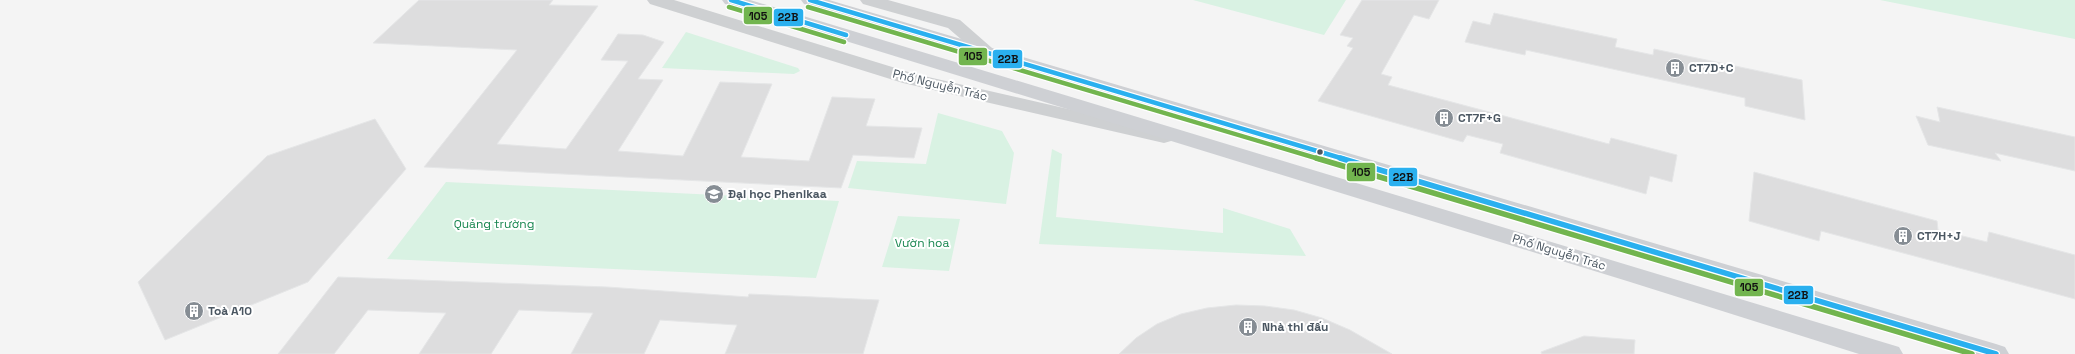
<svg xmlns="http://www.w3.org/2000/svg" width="2075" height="354" viewBox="0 0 2075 354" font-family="'Space Grotesk',sans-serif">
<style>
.green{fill:#d9f2e3}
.building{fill:#ddddde;stroke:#e5e6e7}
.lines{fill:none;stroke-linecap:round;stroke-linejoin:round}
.street{fill:#ced0d2;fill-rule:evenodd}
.secondary{fill:#ced0d4;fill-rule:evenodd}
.bus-1-far1-casing{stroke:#fff;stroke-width:7}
.bus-1-casing{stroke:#fff;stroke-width:8}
.bus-2-far1-casing{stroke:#fff;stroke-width:7}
.bus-2-casing{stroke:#fff;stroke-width:8}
.bus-1-far1{stroke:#2ab0ef;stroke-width:4.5}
.bus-1{stroke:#2ab0ef;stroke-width:5.5}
.bus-2-far1{stroke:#72b54f;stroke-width:4.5}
.bus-2{stroke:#72b54f;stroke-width:5.5}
.bus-dot{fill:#4a5661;stroke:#fff;stroke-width:1.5}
.labels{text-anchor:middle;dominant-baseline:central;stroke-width:4;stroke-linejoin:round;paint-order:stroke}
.poi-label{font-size:12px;font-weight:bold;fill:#4a5661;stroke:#fff;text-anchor:start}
.street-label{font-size:12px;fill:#4a5661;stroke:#fff}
.park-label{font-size:12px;fill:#17864f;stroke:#fff}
.line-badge{stroke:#fff;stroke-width:1.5}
.pale-badge-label{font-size:11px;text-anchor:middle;font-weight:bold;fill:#111}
</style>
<rect width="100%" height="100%" fill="#f4f4f4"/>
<path class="green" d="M1193,0h153l-22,35z
M1880,0h195v39z
M686,32l112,36 2,3 -6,3 -132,-6z
M938,113l64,18 12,22 -8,51 -158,-16 9,-27 69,3z
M1052,149l10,5 -6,63 167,16v-25l67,21 16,27 -267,-12z
M446,182l393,19 -23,77 -429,-19z
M898,216l62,3 -11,52 -67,-4z"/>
<path class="building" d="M419,0h134l-4,5 49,1 -101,138 69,5 62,-88 -27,-1 17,-26 25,1 21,7 -26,37 25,1 -45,71 65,5 37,-74 52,2 -31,73 68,4 23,-64 43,2 -9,27 56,2 -8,30 -61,-3 -12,33 -417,-21 93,-117 -144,-7z
M1362,0h77l-10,19 -15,-4 -33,59 11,3 -4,8 221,59 2,-6 66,17 -5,27 -22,-6 -4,18 -146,-41 3,-9 -36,-9 -4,7 -145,-41 35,-53 -6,-2 6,-8 -13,-3z
M1494,13l123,26 -2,8 38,8 1,-6 148,31 3,40 -60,-14v-8l-219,-48 -1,5 -60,-13 8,-21 17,4z
M1937,107l138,30v34l-80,-18 6,8 -73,-16 -12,-29 24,6z
M375,119l31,50 -98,113 -143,58 -27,-58 129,-126z
M1754,172l183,49 1,9 49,12 2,-10 86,23v44l-254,-68 -2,10 -70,-20z
M338,277l269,10 141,10 1,-3 130,6 -16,54h-138l12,-29 -77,-5 -16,34h-73l22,-41 -74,-3 -28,44h-72l27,-41 -78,-3 -34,44h-56z
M1236,305l29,1 29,4 28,8 28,12 42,24h-273l17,-16 21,-14 24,-10 26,-6z
M1584,336l51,4 -1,14h-92l-1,-2z"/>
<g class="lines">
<path class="street" d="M647,0h27l241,74 249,57 7,2 3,4 -3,4 -7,2 -261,-60 -253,-79z
M860,0h28l72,20 40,35 -2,4 -7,2 -7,-2 -36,-31 -85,-24z"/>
<path class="secondary" d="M722,0h28l1149,347 4,7h-44l-232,-73 -902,-277z
M801,0h28l1167,344 9,3 4,7h-45l-1160,-350z"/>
<defs>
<path id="bus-1-far1" d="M731,0l115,35
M810,0l534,159"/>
<path id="bus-1" d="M1340,158l656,196"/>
<path id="bus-2-far1" d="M729,7l115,35
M808,7l511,152"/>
<path id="bus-2" d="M1316,158l656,196"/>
</defs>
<use href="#bus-1-far1" class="bus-1-far1-casing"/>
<use href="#bus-1" class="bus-1-casing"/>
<use href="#bus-2-far1" class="bus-2-far1-casing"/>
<use href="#bus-2" class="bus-2-casing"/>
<use href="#bus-1-far1" class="bus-1-far1"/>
<use href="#bus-1" class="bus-1"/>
<use href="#bus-2-far1" class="bus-2-far1"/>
<use href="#bus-2" class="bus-2"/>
</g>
<defs>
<symbol id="building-disc" viewBox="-11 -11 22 22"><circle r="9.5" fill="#868d94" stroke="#fff"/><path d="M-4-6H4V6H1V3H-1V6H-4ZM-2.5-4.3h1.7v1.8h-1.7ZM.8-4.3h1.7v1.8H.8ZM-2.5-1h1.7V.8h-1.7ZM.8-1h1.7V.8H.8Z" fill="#fff"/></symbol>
<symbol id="university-disc" viewBox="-11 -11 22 22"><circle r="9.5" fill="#868d94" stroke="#fff"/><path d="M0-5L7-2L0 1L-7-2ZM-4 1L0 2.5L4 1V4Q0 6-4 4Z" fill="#fff"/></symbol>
</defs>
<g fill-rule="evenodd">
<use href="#building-disc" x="1664" y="57" width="22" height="22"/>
<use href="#building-disc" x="1433" y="107" width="22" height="22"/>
<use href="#university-disc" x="703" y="183" width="22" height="22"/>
<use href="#building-disc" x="1892" y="225" width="22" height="22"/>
<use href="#building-disc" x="183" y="300" width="22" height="22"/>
<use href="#building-disc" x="1237" y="316" width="22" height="22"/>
</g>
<circle class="bus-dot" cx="1320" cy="152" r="3.5"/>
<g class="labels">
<g class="poi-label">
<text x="1689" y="68">CT7D+C</text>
<text x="1458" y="118">CT7F+G</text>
<text x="728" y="194">Đại học Phenikaa</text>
<text x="1917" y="236">CT7H+J</text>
<text x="208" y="311">Toà A10</text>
<text x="1262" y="327">Nhà thi đấu</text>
</g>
<g class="street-label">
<text transform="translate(940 85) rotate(14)">Phố Nguyễn Trác</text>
<text transform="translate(1559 252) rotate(17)">Phố Nguyễn Trác</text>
</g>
<g class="park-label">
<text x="494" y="224">Quảng trường</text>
<text x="922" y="243">Vườn hoa</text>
</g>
</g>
<g class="line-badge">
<rect x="743" y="6" width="30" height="19" rx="4" fill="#72b54f"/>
<rect x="773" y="8" width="31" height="19" rx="4" fill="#2ab0ef"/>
<rect x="958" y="47" width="30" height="19" rx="4" fill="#72b54f"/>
<rect x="992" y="49" width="31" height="20" rx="4" fill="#2ab0ef"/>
<rect x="1346" y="162" width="30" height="20" rx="4" fill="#72b54f"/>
<rect x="1388" y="167" width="30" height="20" rx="4" fill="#2ab0ef"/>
<rect x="1734" y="278" width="30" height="19" rx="4" fill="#72b54f"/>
<rect x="1783" y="285" width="31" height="20" rx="4" fill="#2ab0ef"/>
</g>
<g class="pale-badge-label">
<text x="758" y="20">105</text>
<text x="788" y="21">22B</text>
<text x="973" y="60">105</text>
<text x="1008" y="63">22B</text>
<text x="1361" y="176">105</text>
<text x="1403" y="181">22B</text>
<text x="1749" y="291">105</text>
<text x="1798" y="299">22B</text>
</g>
</svg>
